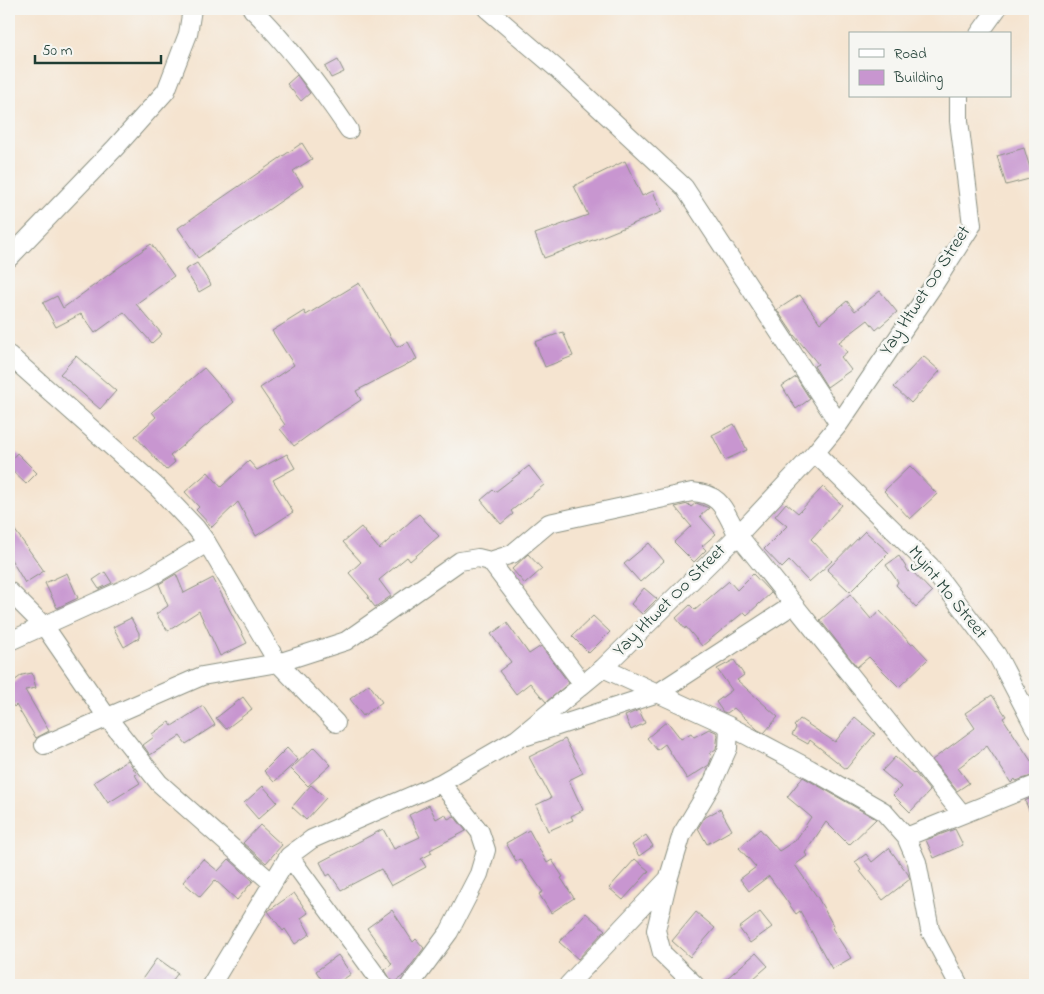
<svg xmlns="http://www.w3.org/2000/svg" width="1044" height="994" viewBox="0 0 1044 994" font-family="'Indie Flower',sans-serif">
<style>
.building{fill:#c896d0}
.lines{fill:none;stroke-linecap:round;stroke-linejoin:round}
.minor-casing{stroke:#8a9082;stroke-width:20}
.minor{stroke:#fff;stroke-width:18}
.labels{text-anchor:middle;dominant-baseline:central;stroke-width:5;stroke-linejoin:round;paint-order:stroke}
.street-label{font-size:18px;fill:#1f3d34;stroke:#f6f6f2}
</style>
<rect width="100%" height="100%" fill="#f6f6f2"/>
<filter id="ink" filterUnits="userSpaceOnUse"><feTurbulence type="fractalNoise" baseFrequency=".02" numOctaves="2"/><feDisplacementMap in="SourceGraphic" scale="10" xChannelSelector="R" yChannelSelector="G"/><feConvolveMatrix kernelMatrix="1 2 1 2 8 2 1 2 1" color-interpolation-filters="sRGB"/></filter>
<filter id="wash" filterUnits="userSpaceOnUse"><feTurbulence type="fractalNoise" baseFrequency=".0096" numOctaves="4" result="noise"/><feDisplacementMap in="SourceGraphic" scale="20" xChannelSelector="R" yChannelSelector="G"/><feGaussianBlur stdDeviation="1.12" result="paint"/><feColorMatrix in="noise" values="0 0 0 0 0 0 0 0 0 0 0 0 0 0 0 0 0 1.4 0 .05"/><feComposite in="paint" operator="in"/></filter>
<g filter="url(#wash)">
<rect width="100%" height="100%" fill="#f5e4d0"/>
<g id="blocks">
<path class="building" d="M338,60l6,12 -13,6 -6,-11z
M297,75l13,18 -9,8 -14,-17z
M302,143l10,16 -19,12 10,15 -105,72 -20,-30z
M1024,148l9,30 -27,7 -9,-29z
M625,161l17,35 11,-5 9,21 -61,25 -57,21 -9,-24 53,-19 -14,-29z
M151,244l23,32 -38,28 26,30 -10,9 -28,-31 -29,21 -14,-19 -25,13 -13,-24 14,-7 6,12z
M197,263l14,22 -12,7 -14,-22z
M359,283l38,64 11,-5 9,17 -61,32 5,9 -37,24 -30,22 -14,-17 5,-4 -25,-37 34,-23 -22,-34 32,-20 2,4z
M880,291l17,21 -21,18 -8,-10 -29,22 8,10 -6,5 10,13 -24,17 -13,-21 4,-2 -24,-29 -17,-25 23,-15 20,28 27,-22 8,10z
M563,332l10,24 -28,11 -10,-25z
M76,356l40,35 -16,18 -40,-35z
M923,356l17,15 -29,32 -17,-16z
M204,368l30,34 -64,54 5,6 -9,8 -31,-34 21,-19 -4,-5z
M796,377l14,22 -14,10 -14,-23z
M734,424l13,26 -22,10 -13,-25z
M17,453l20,20 -11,11 -17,-16v-6z
M287,454l8,14 -22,12 20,32 -37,24 -18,-34 -26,25 -16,-17 3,-3 -14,-15 23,-20 13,15 28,-26 8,9z
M529,466l15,19 -33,26 2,3 -12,10 -20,-24 12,-10 2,2z
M910,466l27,28 -27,25 -26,-28z
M823,487l19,18 -31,34 21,22 -23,21 -20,-21 -7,7 -18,-19 23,-23 -12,-10 11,-13 12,10z
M696,503l13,5 -9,8 16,18 -14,12 4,4 -12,12 -20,-20 17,-16 -16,-19 13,-3 3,3z
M419,514l20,22 -29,25 -3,-4 -28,23 12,16 -16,11 -7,-9 1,-2 -20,-23 12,-11 -18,-20 18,-15 18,22z
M9,522l35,49 -19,12 -16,-27z
M865,531l24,22 -39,39 -23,-22z
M649,543l15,18 -24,21 -16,-18z
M528,554l14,15 -17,15 -13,-15z
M899,556l10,16 2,-2 21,22 -16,15 -20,-22 2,-3 -12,-17z
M105,572l7,11 -13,6 -6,-9z
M67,573l11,25 -21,10 -12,-25z
M176,574l8,19 29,-15 34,65 -27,13 -21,-45 -31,20 -12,-17 12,-8 -9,-22z
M753,574l18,19 -24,22 -3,-3 -42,34 -16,-19 -1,2 -9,-11 14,-13 5,5 34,-29 8,9z
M644,588l13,11 -15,15 -11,-10z
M850,594l21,25 9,-8 31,33 2,-1 15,16 -29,28 -30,-30 -12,10 -37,-47z
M593,616l17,16 -21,21 -17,-17z
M131,618l8,15v5l-15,9 -11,-20z
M507,623l22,31 12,-8 28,37 -23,19 -16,-19 -14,11 -17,-23 12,-9 -20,-28z
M734,660l10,15 -7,5 41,37 -14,16 -6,-3 -24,-22 -7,5 -4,-1 -7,-10 16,-12 -15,-21z
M32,673l4,15 -11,2 24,41 -13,7 -20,-33 -2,2 -5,-8v-14l13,-10z
M369,684l13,18 -19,14 -13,-17z
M992,695l14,21 -3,2 32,49v8l-19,6 -1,-2 -4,4 -24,-37 -29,22 11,15 -12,8 -25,-31 43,-32 -10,-15z
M243,697l9,12 -26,20 -10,-11z
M203,706l12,19 -29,19 -6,-8 -30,19 -7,-10 11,-8 -2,-3 17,-12 3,4z
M639,710l6,13 -14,7 -6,-14z
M855,717l20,17 -29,35 -36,-29 -2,4 -16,-9 4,-7 -2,-2 6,-7 35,23z
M667,721l14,18 10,-6 3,4 15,-8 7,3 2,3 -2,14 -6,4 2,4 -3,8 -22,14 -22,-35 -8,6 -10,-12z
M565,739l18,34 -14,7 14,30 -12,6 2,4 -25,11 -12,-26 15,-7 -22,-41z
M314,747l17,18 -23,21 -17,-17z
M287,748l11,12 -24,22 -10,-11z
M895,757l19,17 1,-1 15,18 -20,21 -17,-17 8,-8 -19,-16z
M128,760l9,14 -2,1 5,8 -32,20 -14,-21z
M803,777l73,42 -27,26 -23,-23 -21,31 2,3 -12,9 23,33 16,29 -2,1 19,30 -19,11 -32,-58 -4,3 -27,-38 -20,15 -9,-12 16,-12 -17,-19 21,-19 19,22 17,-11 15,-23 -24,-20z
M311,785l15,13 -20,22 -14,-13z
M263,786l14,16 -19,17 -14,-16z
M1035,796v28l-10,-23z
M429,805l7,14 9,-5 3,5 6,-3 12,15 -36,19 2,3 -11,6 5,8 -35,19 -10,-17 -40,21 -11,-16 -3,2 -7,-14 63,-33 11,20 26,-12 -11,-22z
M720,809l12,21 -25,14 -9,-16 6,-10z
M260,825l22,20 -16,18 -23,-20z
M955,829l8,16 -29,13 -8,-18z
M529,830l18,33 5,-3 11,17 -2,1 13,20 -23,15 -12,-19 4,-2 -23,-33 -4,2 -10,-18z
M646,835l7,11 -14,10 -7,-11z
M889,848l19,26 2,5 -27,21 -23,-29 1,-1 -6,-8 11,-8 6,8z
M203,859l15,12 11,-12 24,22 -16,19 -22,-20 -15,17 -17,-15z
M635,859l14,12 -26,29 -14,-12z
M294,893l14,20 -7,5 9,16 -15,10 -10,-15 -2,2 -15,-20z
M392,910l21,32 3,-3 8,9 -21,28 -10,7 -8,-13 7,-6 -25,-36z
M696,912l19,16 -25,29 -18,-16z
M760,912l12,15 -22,16 -11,-15z
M586,913l19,17 -27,29 -19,-17z
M756,953l12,13 -22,19h-27z
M338,955l13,19 -16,11h-10l-9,-14z
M157,958l21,15 -9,12h-31z"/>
</g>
</g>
<g filter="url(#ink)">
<use href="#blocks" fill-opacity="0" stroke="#8a9082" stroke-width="1"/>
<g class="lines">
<defs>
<path id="minor" d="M252,9c37,36 68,78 97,121
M487,9l69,59 128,119 155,237
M979,34l18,-25
M9,258l106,-110 51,-57 22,-57 4,-25
M9,355l148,132 39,41 11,15 71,120 58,60
M815,453l115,113 67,89 38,73
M490,561l93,123
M9,591l36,36 62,90 52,66 113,100
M10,641l137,-62 60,-36
M603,668l126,58 81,43 73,42 23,26 11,25 13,68 29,55
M527,736l131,-43 135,-88
M44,745l158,-69 76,-13 68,-22 114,-80 18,-3 12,3 22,-7 37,-31 143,-31c31,2 32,19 46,43l224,279
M906,837l129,-52
M289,856l94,129
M211,985l78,-129 23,-17 129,-56 76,-44 86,-71 135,-133 77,-82 24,-29 94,-138 39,-61 -13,-104v-25
M410,985l39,-53 30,-58 7,-24 -6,-18 -39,-49
M568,985l99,-105
M695,985l-33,-32 -6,-23 12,-50 14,-46 30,-50 16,-36 1,-22"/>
</defs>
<use href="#minor" class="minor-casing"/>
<use href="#minor" class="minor"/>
</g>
</g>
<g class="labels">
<g class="street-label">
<text transform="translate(926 291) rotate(-57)">Yay Htwet Oo Street</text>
<text transform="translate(947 593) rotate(51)">Myint Mo Street</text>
<text transform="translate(670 601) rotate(-45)">Yay Htwet Oo Street</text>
</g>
</g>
<rect width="1044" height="994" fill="none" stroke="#f6f6f2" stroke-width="30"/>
<rect x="849" y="32" width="162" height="65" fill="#f6f6f2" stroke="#a0aca6"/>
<rect x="859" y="49" width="25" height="8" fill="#ffffff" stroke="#a0aca6"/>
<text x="894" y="58" font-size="15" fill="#1f3d34">Road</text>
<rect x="859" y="70" width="25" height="15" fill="#c896d0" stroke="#a0aca6"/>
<text x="894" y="82" font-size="15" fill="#1f3d34">Building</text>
<path d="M35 55v8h126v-8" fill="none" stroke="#1f3d34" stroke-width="2.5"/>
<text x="42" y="55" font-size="15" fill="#1f3d34" stroke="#f6f6f2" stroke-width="4" paint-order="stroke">50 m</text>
</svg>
